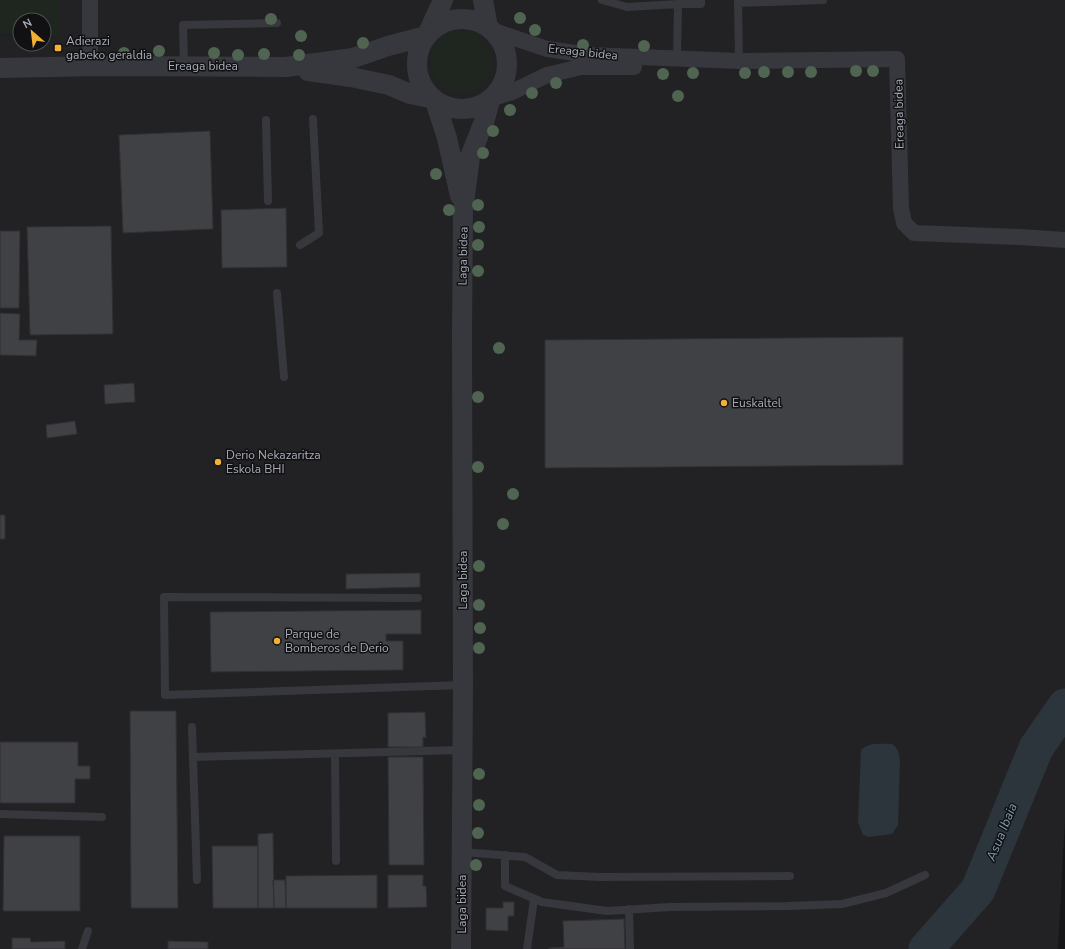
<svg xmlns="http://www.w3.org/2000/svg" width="1065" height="949" viewBox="0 0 1065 949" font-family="'Nunito Sans',sans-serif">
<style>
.built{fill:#222225}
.green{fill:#1e261f}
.water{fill:#2c353c}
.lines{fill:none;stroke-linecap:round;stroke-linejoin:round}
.river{stroke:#2c353c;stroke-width:35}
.building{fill:#404145;stroke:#303034}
.service{stroke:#37383d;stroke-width:8}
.minor{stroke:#37383d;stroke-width:16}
.tertiary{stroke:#37383d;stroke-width:20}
.tree{fill:#506452}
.poi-dot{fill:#f2b134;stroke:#111113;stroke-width:1.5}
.labels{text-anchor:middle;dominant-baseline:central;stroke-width:3;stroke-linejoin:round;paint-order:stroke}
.poi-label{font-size:12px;fill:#a8adb8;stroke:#111113;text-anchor:start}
.street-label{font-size:12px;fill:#a8adb8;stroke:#111113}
.water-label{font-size:13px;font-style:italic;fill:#7f9bb3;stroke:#111113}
</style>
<rect width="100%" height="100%" fill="#161618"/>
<path class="built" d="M59,0h1006v820l-7,129h-1058v-915l20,1v9h24v-8l15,1z"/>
<path class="green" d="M0,0h59v37l-15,-1v-16h-24v15l-20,-1z
M430 62a31 31 0 1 1 62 0a31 31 0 1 1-62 0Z"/>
<path class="water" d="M892,744c6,4 7,9 8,16l-2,65 -6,9 -23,3 -6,-2 -5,-13 3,-72c8,-8 21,-6 31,-6z"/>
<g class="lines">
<path class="river" d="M926,949l52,-59 58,-142 29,-42"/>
</g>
<path class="building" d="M210,131l3,98 -90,4 -4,-98z
M286,208l1,59 -65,1 -1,-58z
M111,226l2,108 -83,1 -3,-108z
M0,231h20l-1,77h-19z
M0,313l20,1 -1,26h18l-1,16 -36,-1z
M903,337v128l-358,3v-128z
M134,383l1,19 -30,2 -1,-19z
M75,421l2,13 -30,4 -1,-13z
M0,515h5v24h-5z
M420,573v14l-74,2v-15z
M421,610v24h-35v7h17v29l-192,2 -1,-60z
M130,711h46l2,197h-47z
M425,712l1,26 -3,-1v10h-35v-34z
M0,742h78v24h12v13h-15v24h-75z
M388,757h35l1,108h-35z
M273,833l1,75h-16v-74z
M4,836h76v75h-77z
M212,846h46v62h-45z
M377,875v33h-91v-32z
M388,875h35v11h3l1,21 -39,1z
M273,880h12l1,28h-12z
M503,902h11v14h-6v15l-22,-1v-22h17z
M624,919l1,30h-76v-1l15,-1 -1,-26z
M12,938h18l1,4 34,-1v8h-53z
M168,941l40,1v7h-40z"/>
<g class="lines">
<path class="service" d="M602,0l25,7 51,-3 -1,55
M738,0l1,61
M738,3l85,-3
M678,4h23v-4
M184,66l-1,-41 94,-2
M266,120l2,81
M300,245l19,-12 -6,-114
M277,293l7,84
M418,598l-254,-1 1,98 298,-10
M192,727l5,153
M335,754l1,107
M193,757l269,-7
M0,814l102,3
M462,852l63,5 32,18 42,2 191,-1
M505,855v31l37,16 65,9 63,-4 119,-1 53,-2 44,-11 39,-18
M629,909l1,40
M82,949l6,-18
M527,949l7,-50"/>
<path class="minor" d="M90,0v66
M491,30l56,19 42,6 150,6 158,-2 4,149 3,15 10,10 106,4 45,3
M493,98l19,-6 35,-17 34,-8h53"/>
<path class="tertiary" d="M483,0l5,27
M417 64a45 45 0 1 1 90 0a45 45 0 1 1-90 0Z
M428,33l15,-33
M0,68l99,-2 187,1 67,-9 35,-12 38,-10
M308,71l43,6 38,8 21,9 20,4
M435,101l12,37 13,58
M461,949l2,-264 -1,-350 1,-124 7,-54 15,-38 5,-19"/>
</g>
<g class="tree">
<circle cx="520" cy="18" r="6"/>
<circle cx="271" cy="19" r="6"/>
<circle cx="535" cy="30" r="6"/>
<circle cx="301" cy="36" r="6"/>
<circle cx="363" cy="43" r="6"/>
<circle cx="583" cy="45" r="6"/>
<circle cx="644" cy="46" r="6"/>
<circle cx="159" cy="51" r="6"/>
<circle cx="124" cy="53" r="6"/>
<circle cx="214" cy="53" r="6"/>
<circle cx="264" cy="54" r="6"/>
<circle cx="238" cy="55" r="6"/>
<circle cx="299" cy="55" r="6"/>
<circle cx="856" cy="71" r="6"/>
<circle cx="873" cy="71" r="6"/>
<circle cx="764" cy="72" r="6"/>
<circle cx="788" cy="72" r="6"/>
<circle cx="811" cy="72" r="6"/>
<circle cx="693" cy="73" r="6"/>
<circle cx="745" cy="73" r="6"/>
<circle cx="663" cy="74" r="6"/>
<circle cx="556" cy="83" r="6"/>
<circle cx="532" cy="93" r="6"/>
<circle cx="678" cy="96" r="6"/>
<circle cx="510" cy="110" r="6"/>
<circle cx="493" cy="131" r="6"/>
<circle cx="483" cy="153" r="6"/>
<circle cx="436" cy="174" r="6"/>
<circle cx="478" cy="205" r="6"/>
<circle cx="449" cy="210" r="6"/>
<circle cx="479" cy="227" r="6"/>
<circle cx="478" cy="245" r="6"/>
<circle cx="478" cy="271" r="6"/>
<circle cx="499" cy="348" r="6"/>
<circle cx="478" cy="397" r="6"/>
<circle cx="478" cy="467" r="6"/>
<circle cx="513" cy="494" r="6"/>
<circle cx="503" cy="524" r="6"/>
<circle cx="479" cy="566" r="6"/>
<circle cx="479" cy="605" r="6"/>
<circle cx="480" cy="628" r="6"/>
<circle cx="479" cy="648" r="6"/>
<circle cx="479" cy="774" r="6"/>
<circle cx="479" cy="805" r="6"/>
<circle cx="478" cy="833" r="6"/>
<circle cx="476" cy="865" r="6"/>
</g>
<g class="poi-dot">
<rect x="54" y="44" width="8" height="8" rx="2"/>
<circle cx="724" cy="403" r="4"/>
<circle cx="218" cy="462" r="4"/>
<circle cx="277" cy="641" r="4"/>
</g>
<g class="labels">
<g class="poi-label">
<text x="66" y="41">Adierazi<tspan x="66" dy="14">gabeko geraldia</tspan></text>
<text x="732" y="403">Euskaltel</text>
<text x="226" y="455">Derio Nekazaritza<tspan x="226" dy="14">Eskola BHI</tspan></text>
<text x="285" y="634">Parque de<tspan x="285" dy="14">Bomberos de Derio</tspan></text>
</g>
<g class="street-label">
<text transform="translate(583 52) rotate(6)">Ereaga bidea</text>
<text x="203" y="66">Ereaga bidea</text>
<text transform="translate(899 114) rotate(-91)">Ereaga bidea</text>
<text transform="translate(463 256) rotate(-89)">Laga bidea</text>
<text transform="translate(463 580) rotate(-90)">Laga bidea</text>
<text transform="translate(462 904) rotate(-90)">Laga bidea</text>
</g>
<g class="water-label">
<text transform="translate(1002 832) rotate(-68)">Asua Ibaia</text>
</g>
</g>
<g transform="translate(32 32) rotate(332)"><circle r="19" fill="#111113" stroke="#4d4f55"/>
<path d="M0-3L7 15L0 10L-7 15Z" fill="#f2b134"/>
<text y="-6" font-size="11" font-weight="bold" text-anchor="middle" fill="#a8adb8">N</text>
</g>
</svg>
